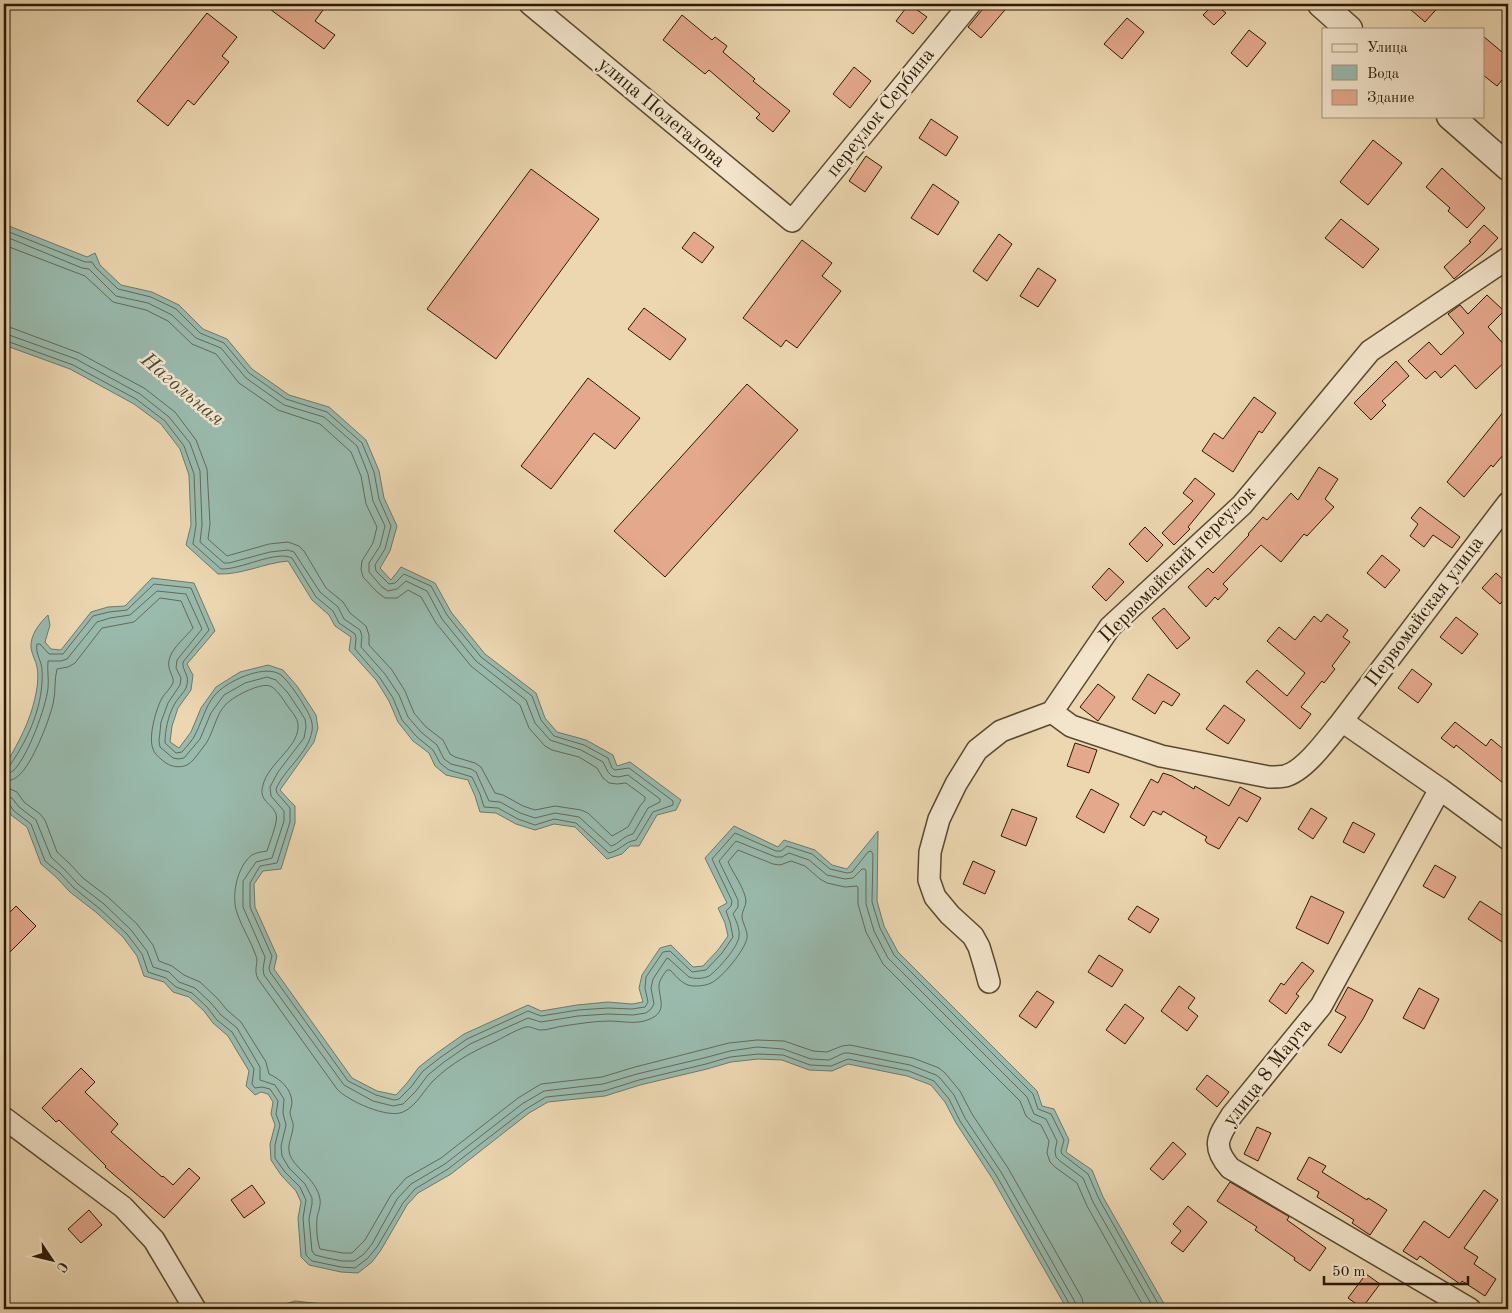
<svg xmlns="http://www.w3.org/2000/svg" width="1512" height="1313" viewBox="0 0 1512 1313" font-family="'Old Standard TT',serif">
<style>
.water{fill:#99baad;stroke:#6d7a69}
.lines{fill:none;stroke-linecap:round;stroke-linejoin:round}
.shore{stroke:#626a58;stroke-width:1}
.building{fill:#e4a88c;stroke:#2a1a03}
.minor-casing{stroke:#5a492e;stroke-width:24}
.tertiary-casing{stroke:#5a492e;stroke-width:29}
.minor{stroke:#f3e5cc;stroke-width:21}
.tertiary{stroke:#f3e5cc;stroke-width:26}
.labels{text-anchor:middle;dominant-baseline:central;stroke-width:5;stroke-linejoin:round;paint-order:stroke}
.street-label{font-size:20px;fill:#2a1a03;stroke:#f3e5cc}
.water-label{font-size:21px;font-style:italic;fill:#4b4a36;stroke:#f3e5cc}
</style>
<rect width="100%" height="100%" fill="#ecd7b1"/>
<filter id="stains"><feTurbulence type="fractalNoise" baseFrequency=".004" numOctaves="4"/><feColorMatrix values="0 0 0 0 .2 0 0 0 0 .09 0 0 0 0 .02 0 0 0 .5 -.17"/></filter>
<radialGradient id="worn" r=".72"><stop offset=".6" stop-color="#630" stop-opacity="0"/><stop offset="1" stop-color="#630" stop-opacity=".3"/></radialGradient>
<path class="water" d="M4,224l83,33 8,-4 5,12 21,20 31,7 27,13 24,24 24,10 25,30 37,26 40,12 37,33 13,31 5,27 13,28 -7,25 -10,17 11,12 10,-13 34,16 16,29 34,42 51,39 9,25 12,14 29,8 27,15 4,11 13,-4 51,38 -5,10 -19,5 -18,31h-9l-8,8 -15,5 -32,-32 -21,-3 -19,6 -19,-6 -20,-11 -16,-1 -5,-16 -7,-16 -22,-5 -11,-9 -6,-13 -16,-12 -15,-19 -9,-21 -13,-21 -27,-30 2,-13 -16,-11 -6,-11 -17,-15 -24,-39c-24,2 -46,14 -70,13l-32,-29 5,-20 -2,-50 -9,-26 -19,-25 -27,-20 -64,-35 -66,-24z
M152,578l42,5 21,48 -28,33 6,11 -2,15 -13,18 -6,18 -2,16 9,6 12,-16 10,-24 15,-21 24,-15 28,-7 15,5 14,16 19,29 2,13 -4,14 -34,48 8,9 7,7v17l-14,46 -18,2 -9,13 1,23 22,49 -3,13 78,109 25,13 19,4 11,-12 12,-16 18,-14 27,-19 64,-29 13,6 36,-6 31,-3 24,2 11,-2 -4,-14 3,-13 18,-27 11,-3 22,22 10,-1 15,-16 10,-14 -3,-13 -7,-15 9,-5 -22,-45 29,-32 44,21 6,-7 31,10 17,15 15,4 31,-38 -1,70 7,25 14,26 139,139 5,15 12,3 15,31 -3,12 26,18 11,27 64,112h-100l-75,-131 -36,-55 -11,-21 -14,-17 -24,-9 -59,-12 -16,7 -23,-1 -27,-10 -24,-1 -27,3 -24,7 -67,16 -35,11 -57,6 -19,11 -78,61 -33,19 -11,12 -26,45 -9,12 -14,11 -17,-1 -32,-7 -8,-8 -3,-39 3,-16 -5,-11 -15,-16 -10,-15 -1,-16 5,-19 -4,-11 2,-12 -5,-8 -7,-2 -6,3 -9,-9 3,-15 -21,-35 -15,-13 -9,-12 -15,-14 -16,-5 -9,-10 -20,-6 -7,-20 -14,-19 -26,-24 -27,-21 -14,-15 -15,-13 -14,-37 -16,-12 -7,-10v-43h3c12,-20 23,-41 28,-64 2,-9 4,-21 2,-31 -1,-6 -5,-12 -6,-19 -1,-13 8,-24 17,-33l2,10 -5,17 6,7 10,1 30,-38 17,-5 17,-1z
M295,1301l36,4 13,4h-64l1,-4z"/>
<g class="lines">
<path class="shore" d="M4,230l81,32h7l4,6 22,21 33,8 25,12 24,24 24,10 25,30 37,26 41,13 35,31 12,29 5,27 12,27 -6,23 -10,16 1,6 13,13 6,-1 9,-9 27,12 16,29 34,42 51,39 9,24 13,16 30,9 24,13 4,10 3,2 14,-2 44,33v4l-20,7 -17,28c-12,2 -15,10 -27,13l-33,-30 -22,-4 -19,6 -17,-6 -20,-11 -14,-1 -4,-13 -8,-17 -23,-7 -9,-7 -7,-13 -16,-13 -15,-17 -9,-22 -13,-20 -25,-29 1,-11 -1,-4 -16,-11 -6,-12 -17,-14 -24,-39c-16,-8 -52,12 -71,11l-28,-25 3,-19 -2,-51 -10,-28 -19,-25 -29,-22 -63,-34 -69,-25
M4,236l78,32 7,1 27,27 32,7 24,12 24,23 25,10 25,30 38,27 40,12 33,29 11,28 5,27 12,25 -5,20 -11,17v9l13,15 6,4 9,-2 9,-8 21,10 15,28 34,42 50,39 9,23 15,17 31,10 22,12 5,10 4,4 6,1 10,-2 32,24v3l-12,6 -15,26c-10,2 -14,10 -22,12l-32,-29 -24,-4 -20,5 -15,-5 -20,-11 -11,-1 -13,-29 -5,-3 -20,-5 -7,-5 -7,-14 -16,-13 -13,-15 -9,-22 -14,-21 -24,-27 1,-11 -2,-6 -16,-11 -6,-12 -18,-15 -26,-40 -6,-2 -18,2 -41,11h-5l-24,-21 2,-17 -2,-54 -10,-28 -21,-26 -29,-23 -64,-35 -67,-24 -5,-1
M4,245l81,31 28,26 33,8 22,11 24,23 24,10 23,29 39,27 42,14 31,28 10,24 5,28 11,23 -4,16 -11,18 -1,8 2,8 14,15 8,6h12l11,-8 13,7 15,26 35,43 49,39 9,23 16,18 7,4 27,7 18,11 6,10 6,5 8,1 9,-1 19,14v3l-5,6 -12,21 -16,9 -24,-23 -7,-3 -26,-4 -20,4 -12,-4 -20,-11 -8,-2 -14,-26 -6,-4 -20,-6 -5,-3 -7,-14 -17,-13 -12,-14 -9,-22 -13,-21 -23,-25v-10l-3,-9 -16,-13 -7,-11 -17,-14 -22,-37 -5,-5 -11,-4 -19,2 -42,12 -19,-17 2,-15 -3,-55 -11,-29 -21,-28 -31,-24 -65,-35 -67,-25 -8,-1
M4,767l6,-2c19,-27 34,-61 32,-95 0,-8 -7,-17 -5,-26h3l9,10h14l30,-38 16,-4 18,-2 27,-26 37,4 18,42 -26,32c-1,10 8,13 3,26 -3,6 -9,11 -12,17 -6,11 -9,26 -9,38l11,10 6,-1c5,-6 11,-12 14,-19 7,-14 11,-33 24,-43 13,-11 46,-26 61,-15 8,7 15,18 21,27 5,9 12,18 10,29 -4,23 -27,37 -36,58l1,4 13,15v14l-13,41 -17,3 -10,17v24l22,49 -3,12 1,4 78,109 28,14 18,5 5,-1 12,-12 12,-16 18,-14 26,-18 61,-28 13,5 37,-6 30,-2 24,1 13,-2 3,-5 -3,-14 1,-11 17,-25 7,-1 22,21 14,-2 16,-17 11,-16 -3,-15 -4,-11 5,-5 1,-5 -20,-42 23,-26 41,18h5l6,-5 25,8 18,15 17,4 5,-1 16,-20 3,-1 2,3 -1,48 8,26 14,27 139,139 5,15 13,5 13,26 -3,11 1,3 26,20 11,25 62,110
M4,773c4,0 7,0 10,-3 14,-14 32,-63 34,-82 1,-9 -1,-18 0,-27h13l6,-2 30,-37 13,-4 20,-3 27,-24 29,3 16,35 -25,31 -1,8 5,10 -1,7 -12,18 -7,19 -2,19 1,6 13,11 5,1 6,-1 16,-19 11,-26 13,-18 21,-12 22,-6 9,3 12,13 10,15 7,11 1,8 -2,11 -26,34 -8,15 1,9 13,15v10l-12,37 -16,4 -13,19v26l22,50 -2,12 1,6 80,110 29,16 20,5 10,-2 13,-13 12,-16 16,-13 26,-18 58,-26 13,4 37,-6 30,-2 25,1 13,-2 5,-4 3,-5 -3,-16 2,-9 14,-21 2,1 20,18c6,2 14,2 20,-1 8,-5 30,-30 30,-40 1,-7 -3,-16 -6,-22l5,-7v-7l-19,-39 17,-20 40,16h6l7,-4 20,7 18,15 18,4 8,-1 9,-9h3l1,2v33l8,27 14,27 139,139 7,17 12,5 11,22 -2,10 1,6 4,4 23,17 10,24 61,107
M4,781c5,0 10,-1 14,-5 14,-11 31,-55 35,-72 3,-12 1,-24 4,-35l11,-2 7,-4 27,-35 32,-6 26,-24 21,3 12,27c-7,9 -19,18 -23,29 -5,12 5,19 3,26 -2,5 -8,10 -11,15 -6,11 -14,39 -9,51 2,6 8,10 13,14 6,4 14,5 21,2 5,-3 8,-7 11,-11 3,-4 6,-8 9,-12 8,-14 10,-33 24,-42 8,-6 33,-19 41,-13 7,5 12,14 17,21 4,5 10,12 9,20 -1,20 -30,36 -35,57 -5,16 9,18 13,29 3,6 -7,30 -9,37 -5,1 -10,1 -15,4 -15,11 -21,41 -15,58 5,15 14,28 19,43 3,7 -3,13 2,23l79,110c11,12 51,30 66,23 14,-6 21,-23 32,-33 16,-15 36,-27 57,-36 11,-5 23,-13 34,-16 5,-1 10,3 15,3 7,0 15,-3 22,-4 15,-2 31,-5 46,-5 13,0 28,4 41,-2 18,-8 9,-20 9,-33 0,-6 5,-12 8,-16h3c5,5 10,12 18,15 6,2 17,1 23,-2 11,-5 34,-33 36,-45 1,-8 -5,-15 -5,-22 0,-5 4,-10 4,-15 -1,-12 -13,-28 -18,-39l10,-12 35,14 7,1 11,-4 14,5 15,13 7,4 18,4 12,-1 1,2v16l8,28 17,32 137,137 6,15 6,5 9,4 8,16 -2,12 3,9 5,5 22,16 10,23 58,103
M4,789h6l7,3 7,10 16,12 5,6 12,32 12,11 14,15 26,20 28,26 16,21 6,16 13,5 12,9 16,7 17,16 10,12 14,12 25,40 3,12c11,5 22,14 23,28 0,4 -2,8 -2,11 1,6 4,10 3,15 -1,8 -5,15 -4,23 2,16 27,26 31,48 1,7 -2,13 -3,19 -1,9 0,23 3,31l23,4h9l13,-13 26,-45 15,-17 35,-20 77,-60 23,-14 61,-7 33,-10 94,-24 28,-3 27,1 29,10 14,1 15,-6 8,-1 63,13 26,10 6,5 15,18 12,23 36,54 74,130 2,11
M4,796l8,2 7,9 17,13 15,37 13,12 14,15 26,20 27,26 16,21 6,16 16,5 10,10 16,6 16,15 10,12 16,13 23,39v13l15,5 9,14 -1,14 3,12 -5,21 1,10 7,12 16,16 7,14v6l-3,15 3,32 3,4 12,3 15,3h12l10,-7 8,-10 25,-45 14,-15 34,-20 77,-60 22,-13 59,-7 34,-10 67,-16 26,-7 27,-4 26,2 28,10 18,1 15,-7h5l61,12 26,10 4,3 14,17 11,23 36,54 74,130 2,7
M4,802l5,2 5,7 17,13 14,37 15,12 14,15 26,21 27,25 15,20 6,18 18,6 10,9 16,6 15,14 10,13 15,12 22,37 -2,15 3,4 7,-1 8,2 8,12 -2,13 4,11 -5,20v13l10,14 15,15 6,13 -3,18 3,37 6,6 29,6 14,1 13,-10 9,-11 26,-44 12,-14 33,-20 78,-60 20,-12 58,-6 35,-11 67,-16 24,-7 28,-3 25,1 27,10 21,1 17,-7 61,12 25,10 15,18 11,22 36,54 74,130 1,4"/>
</g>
<path class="building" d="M263,4h52l8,6 -8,11 20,14 -11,14z
M909,4l18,13 -14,17 -17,-13z
M987,4h23l-29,34 -13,-11z
M1214,4l12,9 -12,12 -11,-10z
M1404,4h37l-16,18z
M207,13l30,24 -15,19 7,6 -35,43 -6,-5 -20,26 -31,-25z
M682,15l30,25 3,-3 12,9 -4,6 32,27 -2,2 37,30 -17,21 -17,-14 4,-4 -51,-44 -4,4 -42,-34z
M1127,18l17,14 -22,27 -18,-15z
M1249,30l17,13 -19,24 -16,-14z
M1483,36l25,21v16l-11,13 -14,-11z
M854,67l17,14 -21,27 -17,-14z
M931,119l27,18 -12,19 -27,-18z
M1373,140l29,23 -34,42 -28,-23z
M866,156l16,11 -17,25 -16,-11z
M1442,168l43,40 -18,20 -19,-17 2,-3 -24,-21z
M531,169l68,50 -103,140 -69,-50z
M933,184l26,18 -21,33 -27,-17z
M1341,219l38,30 -16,19 -38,-30z
M1484,225l14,13 -14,15 -30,26 -10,-12 27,-25 -2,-1z
M694,232l20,15 -12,16 -20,-15z
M999,234l13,10 -25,37 -14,-10z
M802,240l30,23 -10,13 19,15 -44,57 -11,-8 -5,7 -38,-29z
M1038,268l18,12 -18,27 -18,-11z
M1487,295l17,16 -16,16 20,22v10l-32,30 -21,-24 -14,13 -6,-7 -9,8 -18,-18 21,-19 12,13 23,-22 -16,-19 12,-9 8,9z
M644,308l42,31 -16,21 -42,-31z
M1396,361l13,15 -27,25 4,4 -15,15 -17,-17z
M588,378l52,40 -25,31 -21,-16 -43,56 -30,-23z
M747,384l51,46 -133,147 -51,-46z
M1254,397l22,16 -14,20 -3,-2 -26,41 -31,-21 12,-18 9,6z
M1508,406v43l-15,18 -2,-2 -27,32 -17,-15z
M1319,467l19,12 -13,20 9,8 -27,29 -3,-2 -23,28 -20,-17 -38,39 5,5 -10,11 -3,-3 -9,10 -18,-20 20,-19 5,5 36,-38 -1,-1 15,-17 4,3 24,-27 7,7z
M1195,478l20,16 -27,33 2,2 -16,16 -12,-12 31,-32 -10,-8z
M1420,507l40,30 -8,11 -19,-13 -9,12 -14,-11 8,-12 -7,-6z
M1145,527l18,18 -16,17 -18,-18z
M1382,555l18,15 -15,18 -18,-15z
M1109,568l15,14 -18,19 -14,-14z
M1496,573l12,11v11l-8,9 -18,-16z
M1164,608l26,30 -13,11 -25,-31z
M1327,614l21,16 -5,7 7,5 -18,24 3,3 -11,14 -2,-2 -21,26 10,7 -11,15 -54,-47 11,-12 30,26 18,-23 -38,-32 12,-14 16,13 19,-24 7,6z
M1456,617l22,17 -16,20 -22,-17z
M1412,669l20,15 -14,19 -20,-15z
M1148,674l32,20 -8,12 -9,-5 -8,13 -23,-15z
M1098,684l17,13 -17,24 -18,-14z
M1224,705l21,15 -17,24 -22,-15z
M1455,722l31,24 5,-7 17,14v34l-52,-42 -2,3 -13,-10z
M1075,743l22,7 -8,23 -22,-7z
M1163,773l9,3 22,13 1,-3 34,20 11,-19 21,11 -14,24 -8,-5 -20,32 -12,-6 -2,-3 2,-3 -44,-26 -2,4 -8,-4 -9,15 -14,-9 21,-38 7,4z
M1091,789l28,15 -15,29 -28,-16z
M1311,808l16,10 -14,21 -15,-10z
M1012,809l25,9 -11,28 -25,-10z
M1353,822l22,12 -11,19 -21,-11z
M973,861l22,10 -10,23 -22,-10z
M1435,865l21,12 -12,21 -21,-12z
M1311,896l33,16 -16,32 -32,-16z
M1480,901l28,18v27l-40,-27z
M16,906l20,20 -32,32v-40z
M1137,906l22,13 -9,14 -22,-14z
M1099,955l24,15 -11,17 -24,-15z
M1302,962l12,9 -18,23 3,2 -13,18 -17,-13 12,-18 3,2z
M1179,986l16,12 -7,10 10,8 -11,15 -26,-20z
M1348,987l25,13 -10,19 -22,34 -13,-8 18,-28 -11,-6z
M1419,988l20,11 -15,30 -21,-11z
M1037,991l17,11 -18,26 -17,-12z
M1125,1004l19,14 -19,26 -19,-14z
M81,1068l14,14 -10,10 33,32 -7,8 51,45 1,-1 10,9 16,-17 11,10 -36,40 -59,-51 1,-1 -47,-46 -3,2 -14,-14z
M1207,1075l22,17 -12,15 -21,-18z
M1257,1127l14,6 -13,28 -14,-7z
M1173,1142l13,12 -23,26 -13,-11z
M1309,1157l17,9 -4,6 45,28 1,-2 19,12 -17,25 -18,-12 2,-3 -37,-23 2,-5 -22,-13z
M1230,1182l58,34 1,1 -2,3 39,28 -16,23 -16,-11 1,-2 -40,-28 2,-3 -40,-26z
M252,1185l13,18 -21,15 -13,-18z
M1484,1190l14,10 -34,48 14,9 -4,7 22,15 -11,17 -23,-15 -2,3 -40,-28 -3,4 -14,-9 21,-30 25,17z
M1188,1206l19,16 -24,30 -12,-9 10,-12 -8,-7z
M89,1210l13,15 -21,18 -13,-14z
M1366,1274l14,10 -18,24 -14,-10z"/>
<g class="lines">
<defs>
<path id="minor" d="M530,4l262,217 178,-217
M1052,712l19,14 90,30 108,21c5,0 11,0 16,-1 20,-5 44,-39 57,-55l98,68 68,50
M1342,721l166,-218
M1440,789l-119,217 -89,109c-14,22 -21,31 -2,53l240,141
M989,982l-4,-15 -6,-20 -6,-11 -23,-21 -15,-18 -6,-17 1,-28 9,-33 17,-35 21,-34 24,-19 51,-19 58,-85 132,-122 128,-154 138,-93
M4,1118l119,89 31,33 41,69"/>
<path id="tertiary" d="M1321,4l28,25
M1450,116l58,51"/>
</defs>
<use href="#minor" class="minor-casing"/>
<use href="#tertiary" class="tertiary-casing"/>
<use href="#minor" class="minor"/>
<use href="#tertiary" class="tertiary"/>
</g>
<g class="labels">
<g class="street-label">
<text transform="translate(661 113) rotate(40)">улица Полегалова</text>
<text transform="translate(881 113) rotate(-51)">переулок Сербина</text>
<text transform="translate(1178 565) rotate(-45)">Первомайский переулок</text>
<text transform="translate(1425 612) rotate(-53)">Первомайская улица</text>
<text transform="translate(1268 1073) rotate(-52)">улица 8 Марта</text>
</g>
<g class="water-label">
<text transform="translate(182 390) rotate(40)">Нагольная</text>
</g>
</g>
<rect width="1512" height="1313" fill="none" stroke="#ecd7b1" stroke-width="20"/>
<rect x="5" y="5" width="1502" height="1303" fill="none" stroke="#2a1a03" stroke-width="2.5"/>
<rect x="10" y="10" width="1492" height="1293" fill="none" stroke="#2a1a03"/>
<rect x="1322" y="28" width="162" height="90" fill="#f3e5cc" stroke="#a3947c"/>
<rect x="1332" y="44" width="25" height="8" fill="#f3e5cc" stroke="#a3947c"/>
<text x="1367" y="52" font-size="15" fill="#2a1a03">Улица</text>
<rect x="1332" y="65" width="25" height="15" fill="#99baad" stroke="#a3947c"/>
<text x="1367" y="78" font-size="15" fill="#2a1a03">Вода</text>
<rect x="1332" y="90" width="25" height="15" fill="#e4a88c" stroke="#a3947c"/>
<text x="1367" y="102" font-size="15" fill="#2a1a03">Здание</text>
<g transform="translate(52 1260) rotate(125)" stroke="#f3e5cc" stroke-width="4" paint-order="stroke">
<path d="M0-4L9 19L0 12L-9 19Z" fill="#2a1a03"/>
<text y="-8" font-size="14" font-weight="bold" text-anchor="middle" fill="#2a1a03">С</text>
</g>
<path d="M1324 1276v8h144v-8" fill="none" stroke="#2a1a03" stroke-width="2.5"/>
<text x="1332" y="1276" font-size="15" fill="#2a1a03" stroke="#f3e5cc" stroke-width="4" paint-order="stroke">50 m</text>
<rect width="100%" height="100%" filter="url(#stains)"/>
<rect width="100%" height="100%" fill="url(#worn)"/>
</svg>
